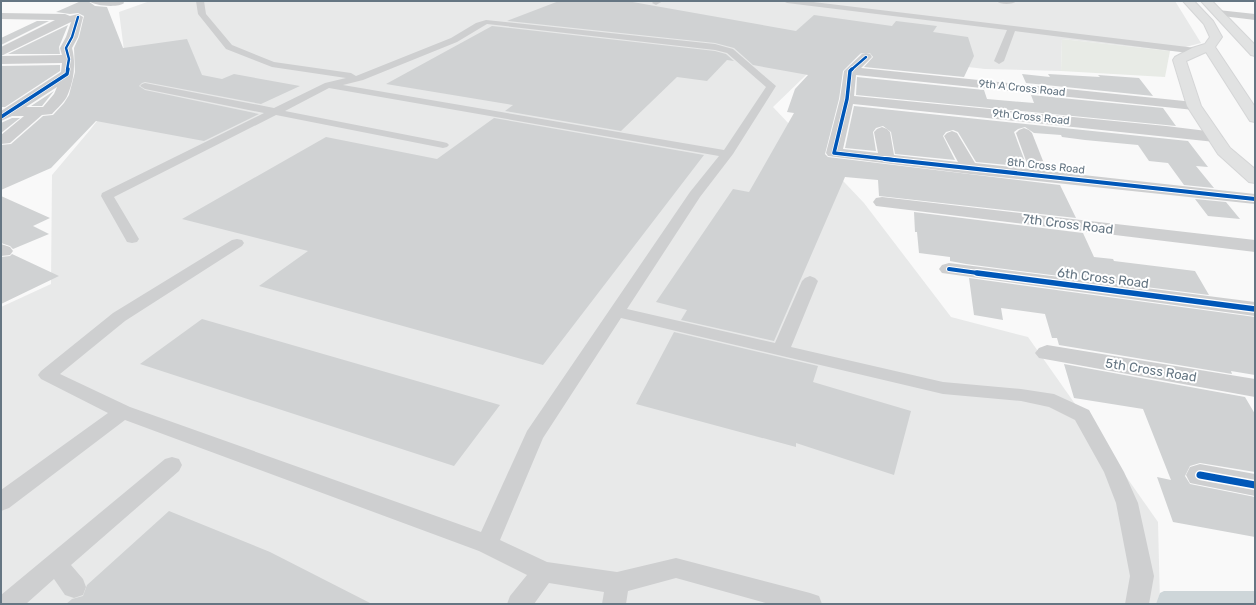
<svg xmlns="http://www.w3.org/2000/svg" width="1256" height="605" viewBox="0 0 1256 605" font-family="Rubik,sans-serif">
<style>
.built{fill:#e8e9e9}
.green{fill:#e8ebe6}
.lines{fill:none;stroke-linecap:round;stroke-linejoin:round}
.stream{fill:#ced6d9;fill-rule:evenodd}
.building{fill:#d0d2d3}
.secondary-casing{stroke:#d5d6d7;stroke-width:2}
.lane{fill:#cecfd0;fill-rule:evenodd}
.street{fill:#cecfd0;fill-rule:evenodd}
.secondary{fill:#e1e2e2;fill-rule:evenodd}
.cycleway-far4-casing{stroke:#fff;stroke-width:4}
.cycleway-far3-casing{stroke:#fff;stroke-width:5}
.cycleway-far2-casing{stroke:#fff;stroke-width:6}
.cycleway-far1-casing{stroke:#fff;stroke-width:8}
.cycleway-casing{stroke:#fff;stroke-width:10}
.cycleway-far4{stroke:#0057b8;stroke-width:2.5}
.cycleway-far3{stroke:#0057b8;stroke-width:3.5}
.cycleway-far2{stroke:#0057b8;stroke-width:4}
.cycleway-far1{stroke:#0057b8;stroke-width:5.5}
.cycleway{stroke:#0057b8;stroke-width:7}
.labels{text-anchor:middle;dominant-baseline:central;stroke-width:4;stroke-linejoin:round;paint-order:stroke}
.far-street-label{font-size:11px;fill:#657683;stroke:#fff}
.street-label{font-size:13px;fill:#657683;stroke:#fff}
</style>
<rect width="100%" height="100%" fill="#f9f9f9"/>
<path class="built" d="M150,1h1025l26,42 -31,8 -108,-12 -1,32 -76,-2 -154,-18 -58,56 91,96 87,114 77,20 130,185 2,82h-1159v-297l50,-23 1,-109 38,-45 38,-49 -9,-69z"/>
<path class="green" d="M1062,39l108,12 -5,26 -104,-6z"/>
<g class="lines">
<path class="stream" d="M1164,591h91v12h-86l-1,1h-12l4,-11z"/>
</g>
<path class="building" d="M81,1h7l7,5 12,1 16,41 64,-9 15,36 20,4 12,-5 66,12 -39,18 -116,-22 -3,1 -3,3 6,4 114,24 -55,27 -108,-20 -45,47 -50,22v-45l10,-1 32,-28 10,-1 11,-12 5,-8 6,-23 -1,-24 5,-11 5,-21 -6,-3 -8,1 -14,-2z
M559,1h68l169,30 18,-16 78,11 4,-5 41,5 -4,6 35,5 6,19 -10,21 -100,-10 9,-10 -3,-4h-9l-18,18 -4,28 -14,55 3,3 232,28 16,33 -197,-22 -1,-16 -33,-3 -71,164 -93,-21 6,-10 -31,-8 77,-113 16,3 45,-79 -7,-1 8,-23 13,-14 -55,-10 -19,-17 -19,-5 -208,-22z
M37,21h12l-48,24v-7z
M68,25l-9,22 1,7h-52z
M492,26l223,25 11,3 8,7 -7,-1 -20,21 -30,-4 -56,54 -116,-20 8,-6 -127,-21z
M1,65v1l59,-1v6l-55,36h-4z
M1022,74l28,3 -2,-3 52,3 -2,-2 41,3 14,18 -127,-13z
M857,77l127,13 3,9 47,4 -3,-8 132,13 13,18 -320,-31z
M54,91l-12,15h-11z
M854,106l334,35 20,26 -12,-1 18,22 -30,-3 -16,-22 -19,-2 -11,-16 -53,-5 -23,-3 -1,-2 -27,-2 -9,-6 -7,2 -4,3 13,35 -51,-5 -18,-30 -5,-2 -7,2 -3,4 12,24 -60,-6 -4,-22 -8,-6 -7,2 -3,4 3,19 -31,-3z
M12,118h8l-19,15v-10z
M494,118l210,37 -161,210 -284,-79 49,-35 -126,-32 144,-82 111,22z
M1,196l49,22 -17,8 16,8 -36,15 -3,-3 -9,-3z
M1195,199l31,3 14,17 -32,-3z
M914,212l169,21 11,24 19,2 1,2 81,10 14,24 -243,-31 -16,-3v-4l-31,-4 -2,-21h-2z
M12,254l47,22 -58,28v-47l9,-1z
M969,278l286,39v58l-24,-4 1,3 -173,-29 -2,-7h-5l-7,-24 -44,-6 2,12 -29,-5z
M202,319l298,86 -46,61 -314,-102z
M674,332l144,34 -5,16 98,29 -17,64 -98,-32v4l-160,-43z
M1064,364l181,33 10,17v58l-55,-9 -10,3 -5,10 5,8 65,13v40l-82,-15 -16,-45 14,3 -28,-71 -69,-11z
M169,511l101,41 102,52h-306l6,-5 11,-3 4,-11z"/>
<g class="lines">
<defs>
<path id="secondary" d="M1183,1h11l19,20 9,16 -7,10 40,60v15l-5,-1 -44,-69 -20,9 15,45 29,42 25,21v14l-6,-1 -31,-28 -31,-48 -14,-46 2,-3 17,-9 13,-4 5,-7 -6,-13z
M1201,1h11l43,44v11l-4,-1z"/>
</defs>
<use href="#secondary" class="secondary-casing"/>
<path class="lane" d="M196,1h8l2,13 26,31 42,17 77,11 5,3 95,-38 25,-15 10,-3 229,24 18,5 43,37 -43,68 -33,43 -73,112 148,34 27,-62 3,-3 5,-2 5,2 3,3 -27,66 152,35 78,7 33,5 35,16 35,62 14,31 16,73 -5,28h-24l5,-28 -14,-73 -12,-31 -29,-52 -26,-13 -28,-6 -78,-7 -322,-76 -78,120 -43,102 47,22 70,10 59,-14 134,35 9,3 3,8h-53l-93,-26 -48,13 -2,13h-24l2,-12 -55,-9 -15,21h-27l3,-8 17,-21 -48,-24 -354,-131 -116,88 -8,3v-21l107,-77 -67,-34 -3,-4 3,-4 72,-58 119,-73 5,-1 5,1 2,3 -2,3 -117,75 -65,53 70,33 351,125 46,-101 163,-239 29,-36 -390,-68 -44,23 158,31 4,1 2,2 -2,2 -4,1 -167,-33 -162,82 25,42 -2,3 -5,1 -5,-1 -26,-46 1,-3 162,-80 -119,-24 -5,-3 2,-2 3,-1 129,25 51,-25 21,-5 -74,-11 -46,-18 -28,-35zM487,24l228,26 12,3 39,34 -42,63 -381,-65 20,-5 94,-38z
M654,1h9l-7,4 -4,-2z
M783,1h22l391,47 4,3 -4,3 -181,-23 -11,30 -5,3 -5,-3 13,-31 -220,-27z
M996,1h21c-5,4 -16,4 -21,0z
M172,457l7,2 3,6 -3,6 -108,94 12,14 3,8 -3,8 -9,3 -9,-3 -11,-16 -28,25h-25v-9l164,-136z"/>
<path class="street" d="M89,1h34l1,2c-5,5 -30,3 -35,-2z
M1218,10l37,4v6l-41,-5 -1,-2z
M1,13l64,1 5,2 8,-2 5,3 -5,20 -6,11c4,15 2,32 -4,46 -3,8 -11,14 -16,20l-10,1 -32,28 -9,1v-9l23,-19h-12l-11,5v-10l60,-39 1,-9 -61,1v-8l61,-1 -2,-7 6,-11 5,-15 -70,34v-9l54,-27 -54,-1zM57,87l-3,7 -11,13h-17z
M866,53l4,1 2,3 -11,11 333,34 5,1 2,3 -2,3 -5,1 -338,-35 -2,21 312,30 49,6 5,2 3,3 -3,3 -5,2 -362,-38 -10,45 35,4 -4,-21 3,-3 5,-2 5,2 3,3 4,23 64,7 -14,-26 3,-3 5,-2 5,2 18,30 54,6 -13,-36 3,-3 5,-2 5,2 3,3 15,38 208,23v10l-285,-30 -142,-18 -2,-3 14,-54 4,-28 18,-17z
M882,197l373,43v12l-379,-46 -3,-4 3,-4z
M1,244l9,3 3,4 -3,4 -9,1z
M949,263l306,39v14l-313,-43 -3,-4 3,-4z
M1047,345l208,34v18l-216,-39 -4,-5 4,-5z
M1200,464l55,10v22l-65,-13 -4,-8 4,-8z"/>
<use href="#secondary" class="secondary"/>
<defs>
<path id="cycleway-far4" d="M67,70l2,-11 -3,-11 6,-11 6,-20
M851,70l15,-13"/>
<path id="cycleway-far3" d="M852,69l-2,2 -3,28 -13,54 61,7
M1,117l66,-43 1,-5"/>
<path id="cycleway-far2" d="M885,159l370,40
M949,269l36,5"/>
<path id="cycleway-far1" d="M977,273l278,36"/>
<path id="cycleway" d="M1200,475l55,10"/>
</defs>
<use href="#cycleway-far4" class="cycleway-far4-casing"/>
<use href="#cycleway-far3" class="cycleway-far3-casing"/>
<use href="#cycleway-far2" class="cycleway-far2-casing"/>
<use href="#cycleway-far1" class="cycleway-far1-casing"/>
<use href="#cycleway" class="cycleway-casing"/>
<use href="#cycleway-far4" class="cycleway-far4"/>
<use href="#cycleway-far3" class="cycleway-far3"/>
<use href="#cycleway-far2" class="cycleway-far2"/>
<use href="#cycleway-far1" class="cycleway-far1"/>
<use href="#cycleway" class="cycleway"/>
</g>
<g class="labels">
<g class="far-street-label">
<text transform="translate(1022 88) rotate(6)">9th A Cross Road</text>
<text transform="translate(1031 117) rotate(6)">9th Cross Road</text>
<text transform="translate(1046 166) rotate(6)">8th Cross Road</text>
</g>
<g class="street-label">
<text transform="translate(1068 224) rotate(7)">7th Cross Road</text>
<text transform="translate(1103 278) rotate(7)">6th Cross Road</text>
<text transform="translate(1151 370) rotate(9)">5th Cross Road</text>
</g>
</g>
<rect width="1256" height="605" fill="none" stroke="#657683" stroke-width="4"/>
</svg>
